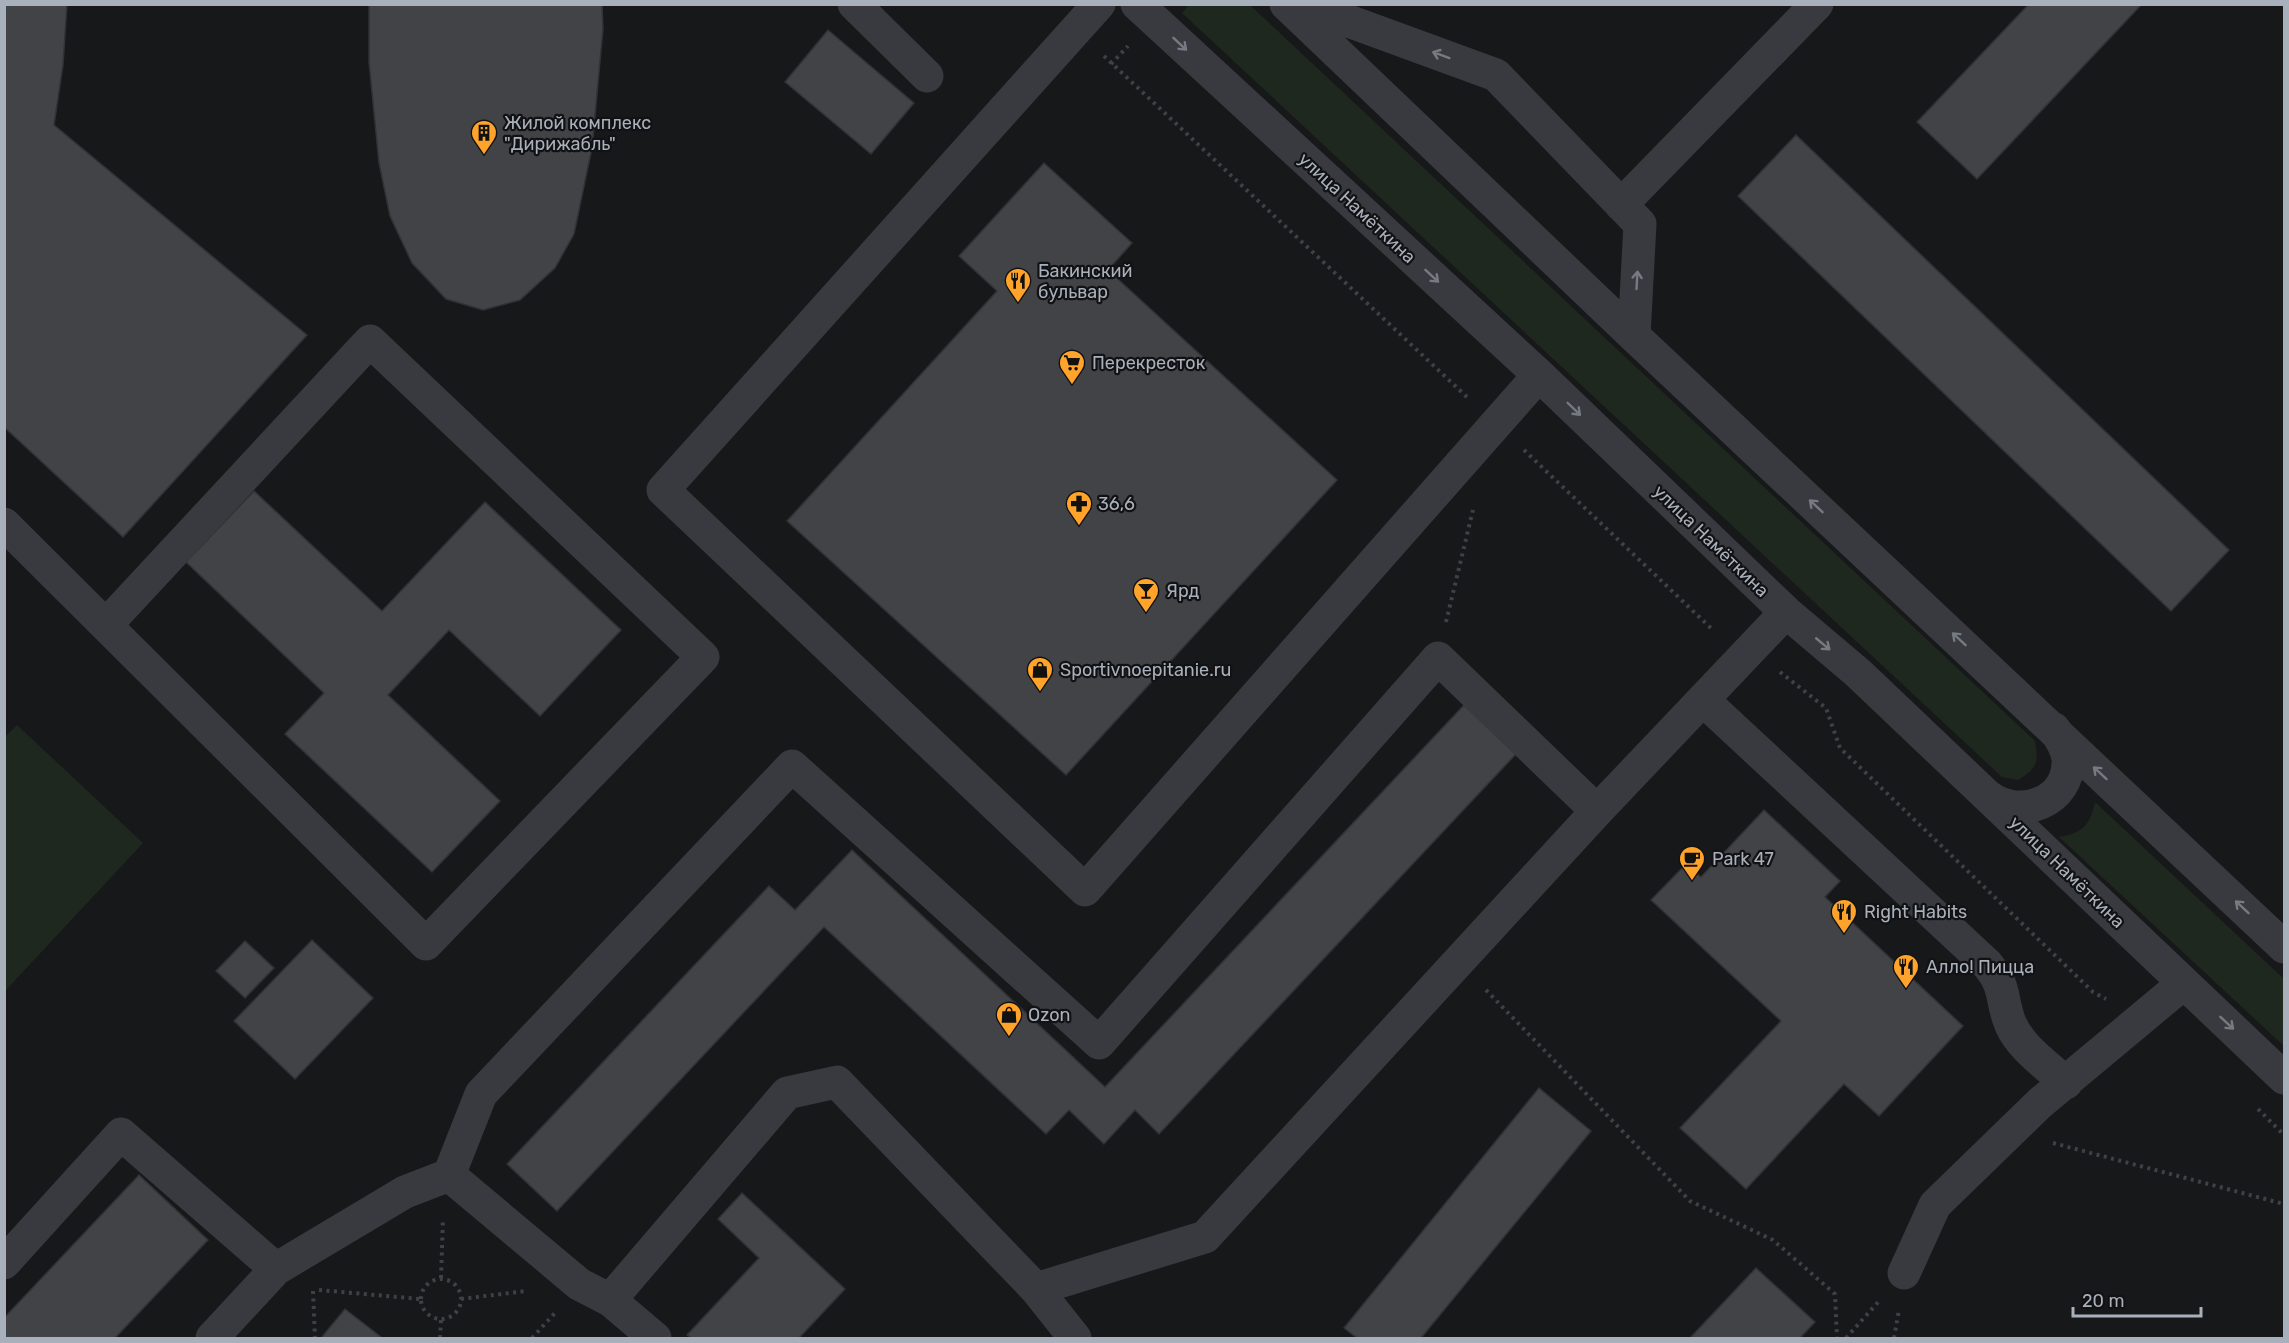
<svg xmlns="http://www.w3.org/2000/svg" width="2289" height="1343" viewBox="0 0 2289 1343" font-family="Rubik,sans-serif">
<style>
.green{fill:#1f281f}
.building{fill:#414347;stroke:#313236;stroke-width:1.5}
.lines{fill:none;stroke-linecap:round;stroke-linejoin:round}
.path{stroke:#3e4146;stroke-width:4;stroke-dasharray:3 4.5;stroke-linecap:butt}
.minor{stroke:#383a3f;stroke-width:33}
.oneway{stroke:#767b83}
.labels{text-anchor:middle;dominant-baseline:central;stroke-width:4.5;stroke-linejoin:round;paint-order:stroke}
.poi-label{font-size:18px;fill:#a8b0bb;stroke:#121215;text-anchor:start}
.street-label{font-size:18px;fill:#a8b0bb;stroke:#121215}
</style>
<rect width="100%" height="100%" fill="#17181a"/>
<path class="green" d="M1189,5h61l785,736c4,22 2,27 -17,39l-16,-3 -820,-764z
M17,725l126,118 -138,148 -1,-253z
M2095,802l189,177v67l-225,-209c24,-4 31,-12 36,-35z"/>
<path class="building" d="M4,4h63l-4,61 -9,60 253,210 -184,202 -119,-110z
M369,4h233l1,25 -11,119 -18,86 -19,34 -35,32 -37,10 -37,-11 -34,-36 -22,-47 -11,-53 -10,-101z
M2029,4h113l-165,175 -60,-57z
M828,30l86,73 -43,51 -86,-72z
M1796,135l433,415 -58,61 -433,-415z
M1044,163l88,80 -24,27 229,210 -271,295 -279,-254 210,-230 -38,-35z
M254,491l128,120 103,-109 136,128 -81,86 -91,-86 -61,65 112,106 -68,71 -147,-138 39,-41 -138,-131z
M1464,705l52,49 -357,380 -24,-24 -31,34 -35,-34 -23,24 -222,-207 -267,284 -50,-47 262,-278 26,24 57,-60 253,237z
M1764,810l76,71 -15,16 138,129 -84,90 -35,-32 -98,105 -66,-61 101,-107 -130,-121 35,-36 15,13z
M312,940l61,58 -78,81 -61,-58z
M245,941l29,27 -29,30 -29,-27z
M1539,1088l52,43 -170,207h-64l-13,-10z
M139,1175l69,65 -93,98h-111v-20z
M742,1193l103,96 -46,49h-108l-4,-3 72,-77 -41,-39z
M1756,1268l59,54 -15,16h-110z
M345,1309l36,28 -1,1h-59z"/>
<g class="lines">
<path class="path" d="M1104,56l364,342
M1111,64l17,-18
M1524,450l190,181
M1446,622l27,-112
M1780,672l46,36 14,40 253,244 13,7
M1486,990l204,211 83,39 62,54 2,44
M2258,1109l26,26
M2053,1143l231,61
M441,1278l2,-59
M421 1299a20 20 0 1 1 40 0a20 20 0 1 1-40 0Z
M319,1290l101,9
M313,1291l2,47
M461,1299l65,-8
M440,1338l1,-18
M532,1338l23,-25
M1846,1338l34,-38
M1894,1338l5,-28"/>
<path class="minor" d="M854,4l73,72
M1099,4l-436,486 422,400 454,-515
M1137,4l402,371 247,237 72,61 426,405
M1286,4l348,332 650,611
M1302,4l194,71 144,149 -6,112
M1621,205l196,-201
M4,524l422,420 277,-287 -333,-316 -264,284
M1703,700l284,264c21,25 13,36 24,61 10,23 37,41 55,58
M1989,797c31,23 81,5 79,-38 -1,-11 -7,-20 -14,-30
M449,1175l130,109 31,16 45,38
M4,1263l117,-129 155,135
M1904,1273l31,-68 105,-102 144,-120
M1036,1289l39,49
M610,1300l177,-207 50,-11 199,207 169,-52 392,-426 189,-199
M212,1338l64,-69 129,-77 44,-17 32,-81 311,-328 307,277 339,-385 159,153"/>
</g>
<defs><path id="oneway-shaft" d="M-6 0H5M1.5-3L5.5 0L1.5 3" fill="none" stroke-width="1.6" stroke-linecap="round" stroke-linejoin="round" transform="scale(1.5)"/></defs>
<g class="oneway">
<use href="#oneway-shaft" transform="translate(1180 44) rotate(43)"/>
<use href="#oneway-shaft" transform="translate(1441 55) rotate(-160)"/>
<use href="#oneway-shaft" transform="translate(1432 276) rotate(43)"/>
<use href="#oneway-shaft" transform="translate(1637 280) rotate(-87)"/>
<use href="#oneway-shaft" transform="translate(1574 409) rotate(44)"/>
<use href="#oneway-shaft" transform="translate(1816 506) rotate(-137)"/>
<use href="#oneway-shaft" transform="translate(1959 639) rotate(-137)"/>
<use href="#oneway-shaft" transform="translate(1823 644) rotate(40)"/>
<use href="#oneway-shaft" transform="translate(2100 773) rotate(-137)"/>
<use href="#oneway-shaft" transform="translate(2242 907) rotate(-137)"/>
<use href="#oneway-shaft" transform="translate(2227 1023) rotate(43)"/>
</g>
<defs>
<symbol id="building-pin" viewBox="-11 -11 22 30"><path d="M0 17L-7.5 6A9.5 9.5 0 1 1 7.5 6Z" fill="#ffa32a" stroke="#121215"/><path d="M-4-6H4V6H1V3H-1V6H-4ZM-2.5-4.3h1.7v1.8h-1.7ZM.8-4.3h1.7v1.8H.8ZM-2.5-1h1.7V.8h-1.7ZM.8-1h1.7V.8H.8Z" fill="#111"/></symbol>
<symbol id="restaurant-pin" viewBox="-11 -11 22 30"><path d="M0 17L-7.5 6A9.5 9.5 0 1 1 7.5 6Z" fill="#ffa32a" stroke="#121215"/><path d="M-5-6h1v4h1v-4h1v4h1v-4h1v5L-1.5 .5V6h-2V.5L-5-1ZM5-6V6H3V1.5H1.5Q1.5-4 5-6Z" fill="#111"/></symbol>
<symbol id="supermarket-pin" viewBox="-11 -11 22 30"><path d="M0 17L-7.5 6A9.5 9.5 0 1 1 7.5 6Z" fill="#ffa32a" stroke="#121215"/><path d="M-6-5.5h2.5l.6 2H6L4.5 2H-2.5L-4.4-4H-6ZM-1.5 3.2a1.3 1.3 0 1 0 .1 0ZM3 3.2a1.3 1.3 0 1 0 .1 0Z" fill="#111"/></symbol>
<symbol id="pharmacy-pin" viewBox="-11 -11 22 30"><path d="M0 17L-7.5 6A9.5 9.5 0 1 1 7.5 6Z" fill="#ffa32a" stroke="#121215"/><path d="M-2-6h4v4h4v4h-4v4h-4v-4h-4v-4h4Z" fill="#111"/></symbol>
<symbol id="bar-pin" viewBox="-11 -11 22 30"><path d="M0 17L-7.5 6A9.5 9.5 0 1 1 7.5 6Z" fill="#ffa32a" stroke="#121215"/><path d="M-6-5H6L.8 .8V4.5H3.5V6h-7V4.5H-.8V.8Z" fill="#111"/></symbol>
<symbol id="shop-pin" viewBox="-11 -11 22 30"><path d="M0 17L-7.5 6A9.5 9.5 0 1 1 7.5 6Z" fill="#ffa32a" stroke="#121215"/><path d="M-5-2.5h2.3a2.7 3.5 0 0 1 5.4 0H5L5.5 6h-11ZM-1.5-2.5h3a1.5 2.3 0 0 0-3 0Z" fill="#111"/></symbol>
<symbol id="cafe-pin" viewBox="-11 -11 22 30"><path d="M0 17L-7.5 6A9.5 9.5 0 1 1 7.5 6Z" fill="#ffa32a" stroke="#121215"/><path d="M-5.5-4.5H6V0H3Q3 3.5 0 3.5H-2.5Q-5.5 3.5-5.5 0ZM3-3.2v2h1.7v-2ZM-6 4.5H4V6H-6Z" fill="#111"/></symbol>
</defs>
<g fill-rule="evenodd">
<use href="#building-pin" x="469" y="118" width="30" height="40"/>
<use href="#restaurant-pin" x="1003" y="266" width="30" height="40"/>
<use href="#supermarket-pin" x="1057" y="348" width="30" height="40"/>
<use href="#pharmacy-pin" x="1064" y="489" width="30" height="40"/>
<use href="#bar-pin" x="1131" y="576" width="30" height="40"/>
<use href="#shop-pin" x="1025" y="655" width="30" height="40"/>
<use href="#cafe-pin" x="1677" y="844" width="30" height="40"/>
<use href="#restaurant-pin" x="1829" y="897" width="30" height="40"/>
<use href="#restaurant-pin" x="1891" y="952" width="30" height="40"/>
<use href="#shop-pin" x="994" y="1000" width="30" height="40"/>
</g>
<g class="labels">
<g class="poi-label">
<text x="504" y="123">Жилой комплекс<tspan x="504" dy="21">"Дирижабль"</tspan></text>
<text x="1038" y="271">Бакинский<tspan x="1038" dy="21">бульвар</tspan></text>
<text x="1092" y="363">Перекресток</text>
<text x="1098" y="504">36,6</text>
<text x="1166" y="591">Ярд</text>
<text x="1060" y="670">Sportivnoepitanie.ru</text>
<text x="1712" y="859">Park 47</text>
<text x="1864" y="912">Right Habits</text>
<text x="1926" y="967">Алло! Пицца</text>
<text x="1028" y="1015">Ozon</text>
</g>
<g class="street-label">
<text transform="translate(1357 208) rotate(43)">улица Намёткина</text>
<text transform="translate(1711 541) rotate(44)">улица Намёткина</text>
<text transform="translate(2067 872) rotate(44)">улица Намёткина</text>
</g>
</g>
<rect width="2289" height="1343" fill="none" stroke="#a8b0bb" stroke-width="12"/>
<path d="M2073 1307v9h128v-9" fill="none" stroke="#a8b0bb" stroke-width="3"/>
<text x="2082" y="1307" font-size="18" fill="#a8b0bb" stroke="#121215" stroke-width="4.5" paint-order="stroke">20 m</text>
</svg>
